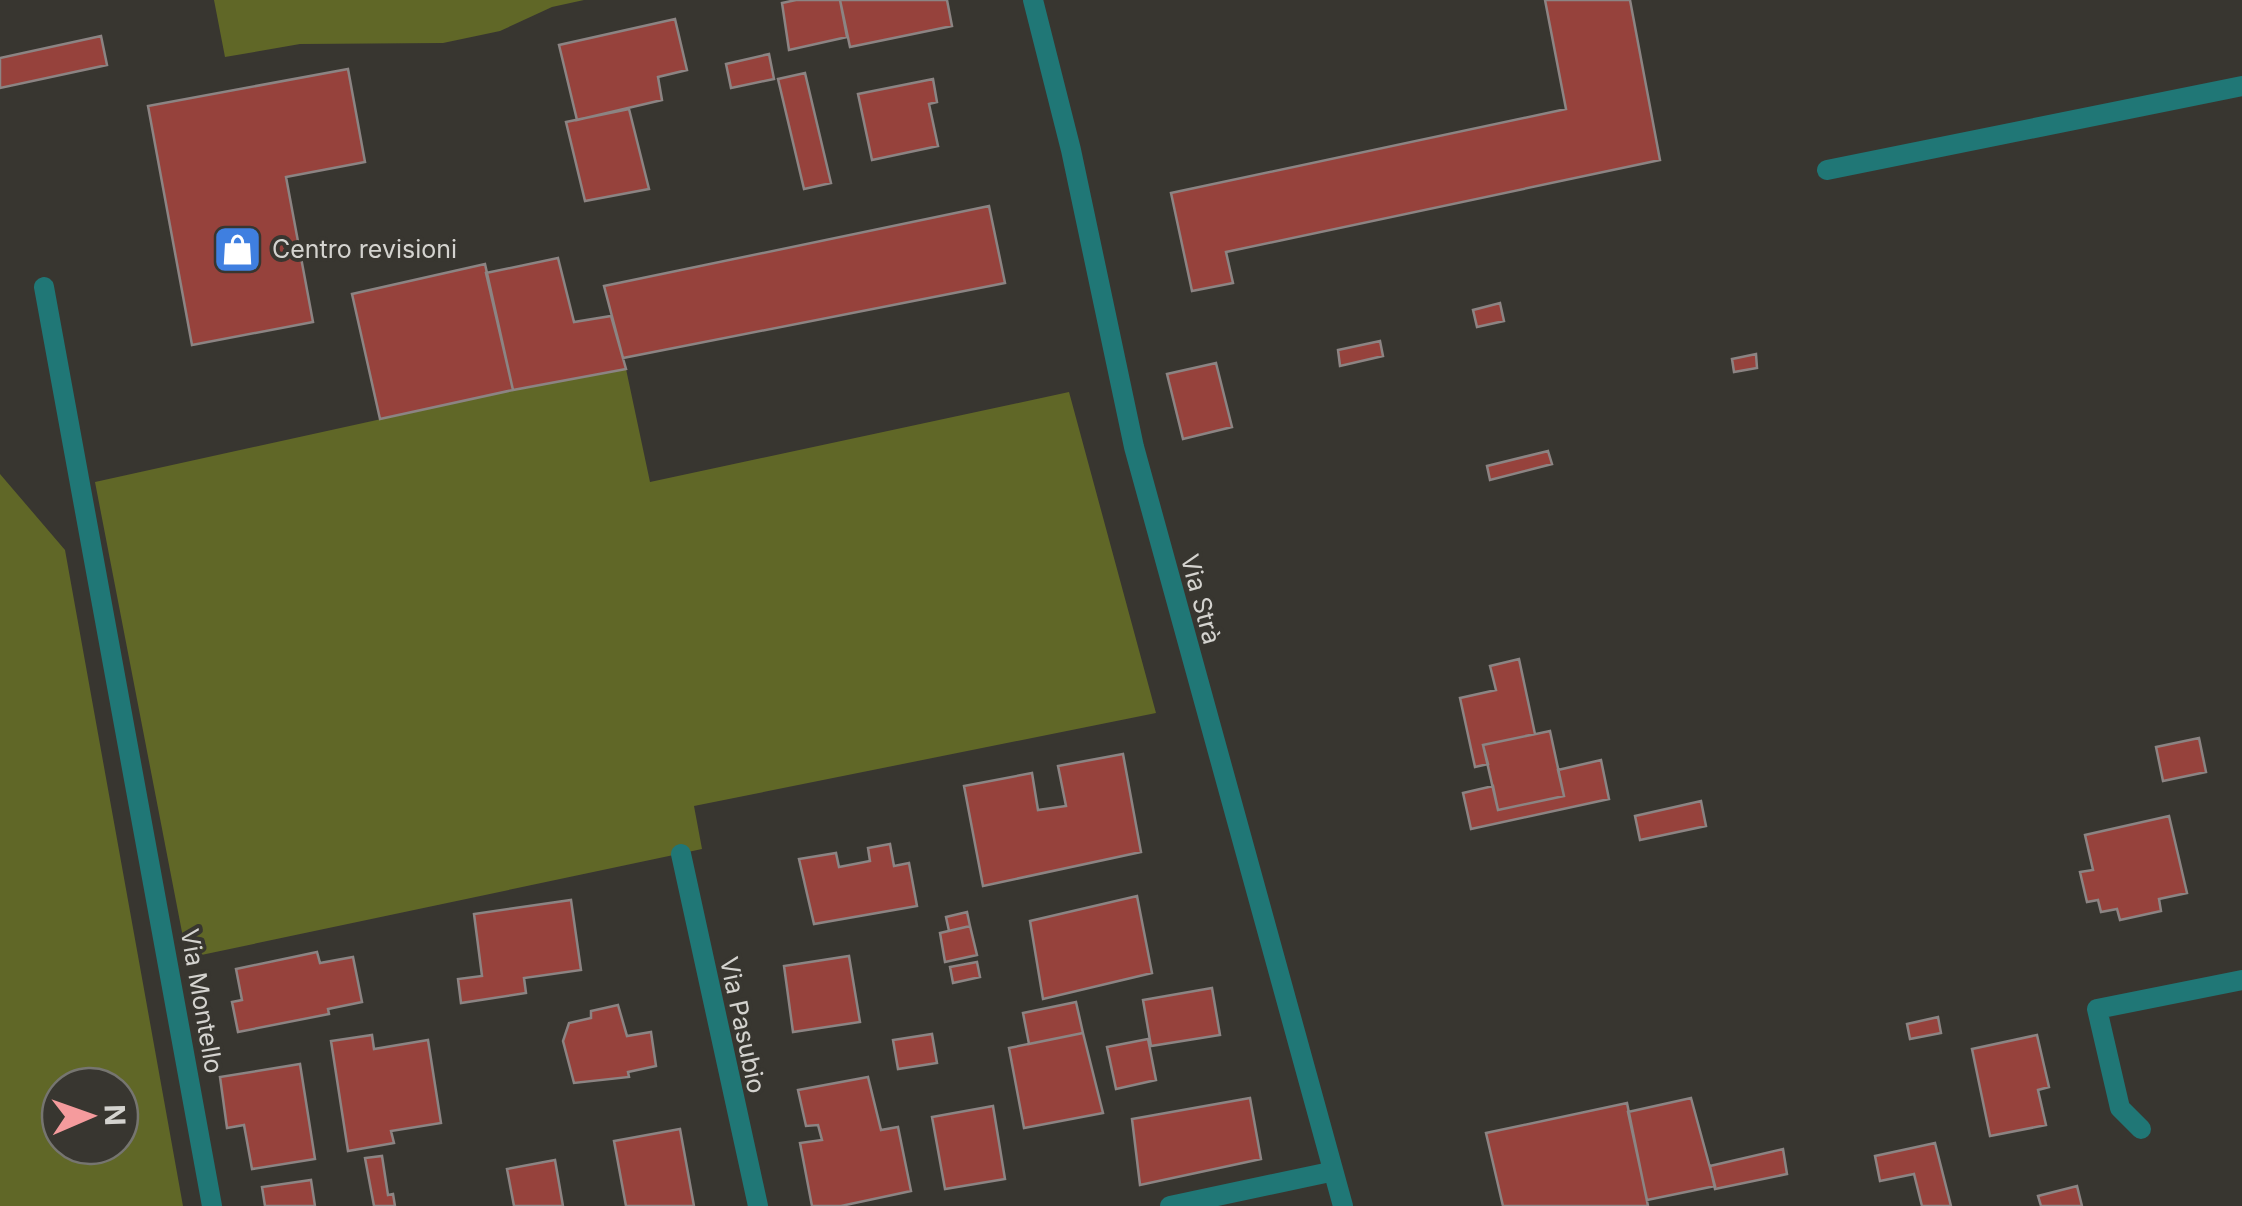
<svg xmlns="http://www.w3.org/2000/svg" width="2242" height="1206" viewBox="0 0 2242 1206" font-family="Inter,sans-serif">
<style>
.green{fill:#606727;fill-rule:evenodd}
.building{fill:#96423c;stroke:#8c8483;stroke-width:2.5}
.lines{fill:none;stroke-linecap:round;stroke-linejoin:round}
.minor{stroke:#207776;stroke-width:20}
.labels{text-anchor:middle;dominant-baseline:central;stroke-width:8;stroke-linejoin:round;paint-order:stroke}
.poi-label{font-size:25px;fill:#d4d3cf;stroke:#383630;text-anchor:start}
.street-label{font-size:25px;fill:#d4d3cf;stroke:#383630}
</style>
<rect width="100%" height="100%" fill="#383630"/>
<path class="green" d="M214,0h370l-32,7 -52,24 -57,12 -143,1 -75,13z
M626,369l24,113 419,-90 87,321 -462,93 8,43 -515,109 -92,-476 418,-92z
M0,474l65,76 118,656h-183zM60,1086h60v60h-60z"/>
<path class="building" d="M796,0h44l7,37 -58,13 -7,-47z
M840,0h107l5,26 -102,21z
M1545,0h85l30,160 -434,92 7,31 -41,8 -21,-98 395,-84z
M675,19l12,51 -29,7 4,23 -85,20 -18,-75z
M101,36l6,29 -107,23v-30z
M769,54l5,25 -43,9 -5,-24z
M348,69l17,93 -79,15 27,145 -121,23 -44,-239z
M805,73l26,110 -27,6 -26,-110z
M933,79l4,23 -8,2 9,42 -66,14 -14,-66z
M629,109l20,80 -64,12 -19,-79z
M989,206l16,77 -382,75 -19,-72z
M558,258l16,64 37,-6 15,53 -113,21 -27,-117z
M485,264l28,126 -133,29 -28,-125z
M1500,303l4,18 -27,6 -4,-17z
M1380,341l3,15 -43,10 -2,-16z
M1756,354l1,14 -23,4 -2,-13z
M1216,363l16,64 -49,12 -16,-65z
M1548,451l4,13 -62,16 -3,-14z
M1519,659l16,75 -52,11 5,19 -13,3 -15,-69 36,-8 -6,-24z
M1550,731l14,65 -66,14 -15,-65z
M2199,738l7,34 -43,9 -7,-34z
M1123,754l18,98 -158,34 -19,-100 68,-13 6,37 28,-4 -8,-40z
M1601,760l8,39 -138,30 -8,-36 30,-7 5,24 66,-14 -6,-26z
M1701,801l5,25 -66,14 -5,-24z
M2169,816l18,77 -28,6 2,12 -41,9 -3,-11 -16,3 -3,-12 -11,2 -7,-30 13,-2 -8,-35z
M890,844l4,22 15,-3 8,43 -103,18 -15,-65 37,-6 3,14 31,-6 -2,-13z
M1137,896l15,77 -109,26 -13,-78z
M571,900l10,70 -57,8 2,15 -65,10 -3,-24 24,-3 -8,-62z
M967,912l3,14 -21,5 -3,-14z
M970,926l7,29 -32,7 -5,-29z
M317,952l3,11 33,-6 9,45 -34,7 1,5 -91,18 -6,-30 10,-2 -6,-31z
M849,956l11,66 -67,10 -9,-66z
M977,962l3,15 -27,6 -3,-16z
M1212,988l8,47 -69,11 -8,-46z
M1076,1002l7,31 -54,11 -6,-31z
M618,1005l9,31 24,-4 5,34 -28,6 1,5 -55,6 -11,-42 6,-18 22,-5v-7z
M1938,1017l3,16 -31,6 -3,-15z
M1083,1033l20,80 -79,15 -15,-80z
M932,1034l5,29 -39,6 -5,-29z
M372,1035l2,14 54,-9 13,83 -50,8 3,12 -46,8 -17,-110z
M2037,1035l12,52 -11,3 8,35 -56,11 -18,-87z
M1148,1039l8,41 -40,9 -9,-42z
M300,1064l15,95 -63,10 -8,-44 -17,3 -7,-51z
M868,1077l13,53 17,-3 13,64 -70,15h-29l-12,-63 22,-3 -4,-15 -12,1 -8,-36z
M1250,1098l11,61 -121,26 -8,-66z
M1691,1098l24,88 -68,14 -19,-88z
M1627,1103l21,103h-145l-17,-73z
M993,1106l12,73 -60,10 -13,-72z
M680,1129l14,77h-68l-12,-65z
M1935,1143l16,63h-29l-8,-32 -34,7 -5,-25z
M1783,1149l4,25 -72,15 -5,-23z
M382,1156l6,39 5,-1 2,12h-21l-9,-48z
M555,1160l8,46h-49l-7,-37z
M311,1180l4,26h-50l-3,-19z
M2077,1186l5,20h-41l-3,-10z"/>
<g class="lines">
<path class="minor" d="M1033,0l38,150 63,297 209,759
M1827,170l415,-84
M44,287l168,919
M681,854l77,352
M2141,1129l-21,-21 -23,-99 145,-29
M1170,1206l160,-34"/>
</g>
<defs>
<symbol id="shop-square" viewBox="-11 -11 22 22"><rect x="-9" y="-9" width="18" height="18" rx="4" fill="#3f7fe0" stroke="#383630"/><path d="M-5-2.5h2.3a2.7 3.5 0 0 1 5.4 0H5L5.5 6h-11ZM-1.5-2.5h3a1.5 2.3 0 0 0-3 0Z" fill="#fff"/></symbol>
</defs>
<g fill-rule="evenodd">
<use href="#shop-square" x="210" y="222" width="55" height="55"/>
</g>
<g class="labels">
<g class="poi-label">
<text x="272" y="249">Centro revisioni</text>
</g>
<g class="street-label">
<text transform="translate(1201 599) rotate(75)">Via Strà</text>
<text transform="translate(202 1001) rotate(80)">Via Montello</text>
<text transform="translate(743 1025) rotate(78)">Via Pasubio</text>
</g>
</g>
<g transform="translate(90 1116) rotate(88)"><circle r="48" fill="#383630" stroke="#767570" stroke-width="2.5"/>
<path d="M0-8L18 38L0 25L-18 38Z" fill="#f59b9d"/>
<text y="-15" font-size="28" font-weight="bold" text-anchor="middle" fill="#d4d3cf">N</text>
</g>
</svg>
